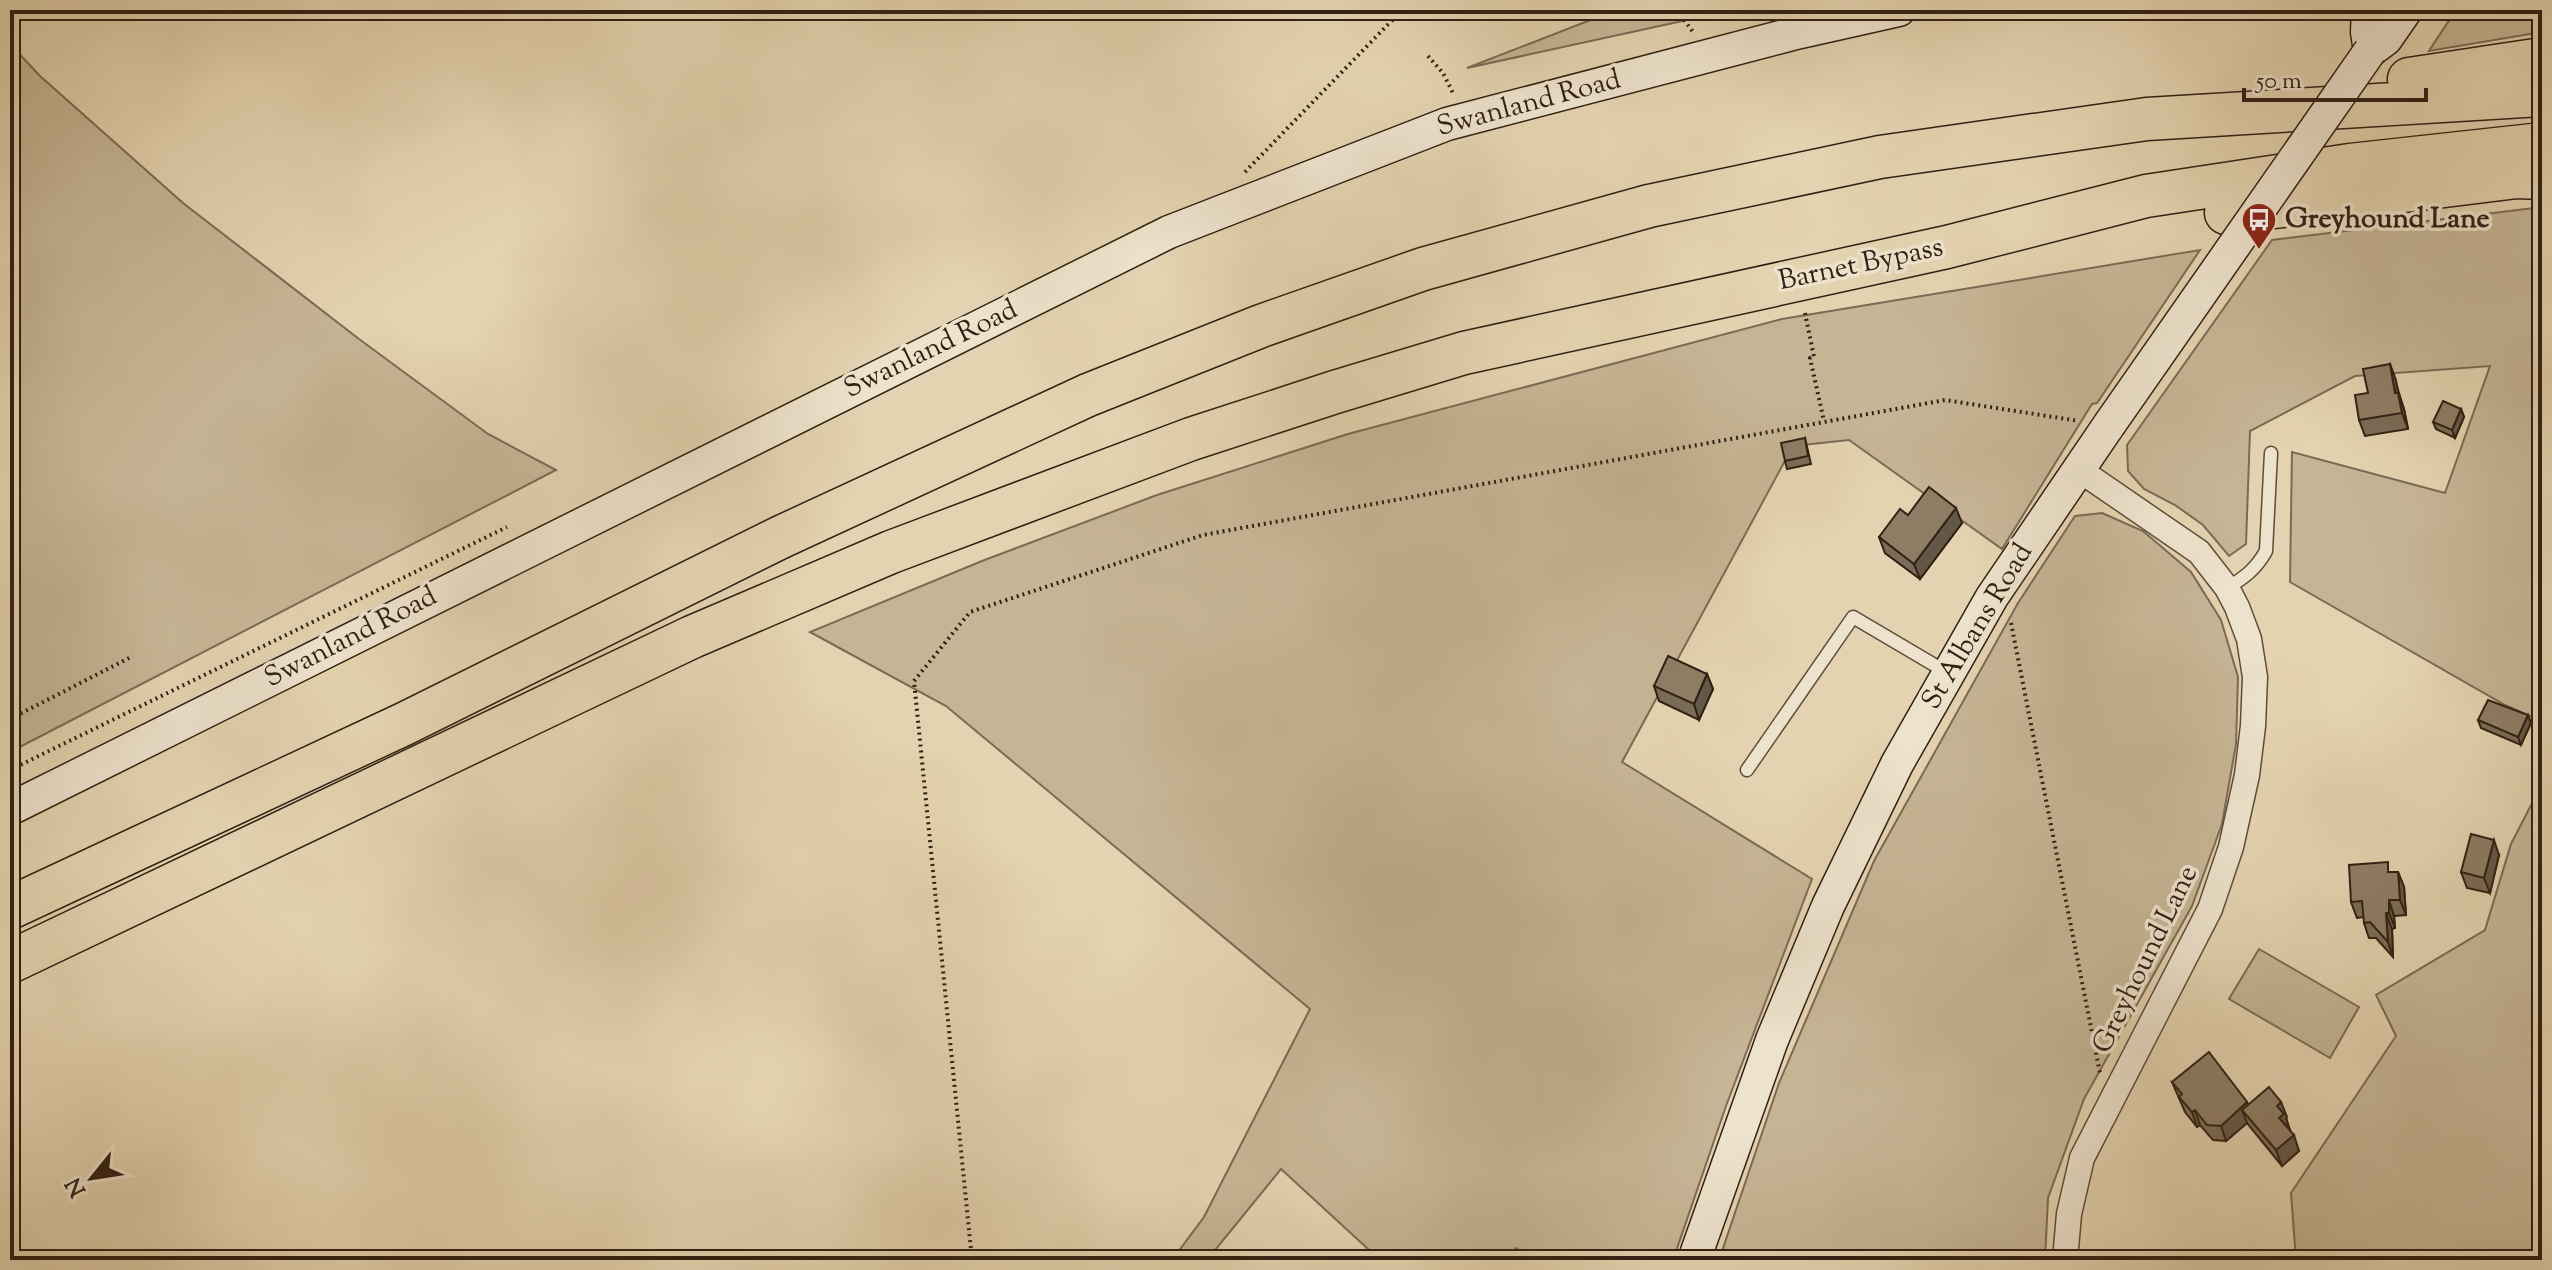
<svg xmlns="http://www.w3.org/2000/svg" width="2552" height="1270" viewBox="0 0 2552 1270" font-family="'Sorts Mill Goudy',serif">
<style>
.green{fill:#c6b595;stroke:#7c6a54;stroke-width:2}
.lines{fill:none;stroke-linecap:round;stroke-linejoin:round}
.lane-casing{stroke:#5e4d3a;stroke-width:15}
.street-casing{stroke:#5e4d3a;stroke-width:27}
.secondary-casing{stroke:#312013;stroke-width:35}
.highway-casing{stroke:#312013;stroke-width:45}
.path{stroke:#312013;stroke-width:4;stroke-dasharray:2 4;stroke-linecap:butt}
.lane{stroke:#ede2cc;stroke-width:12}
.street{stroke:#ede2cc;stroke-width:24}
.secondary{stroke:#ede2cc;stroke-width:32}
.highway{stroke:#e4d3b0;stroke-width:42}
.secondary-bridge-casing{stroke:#312013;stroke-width:35;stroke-linecap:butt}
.secondary-bridge{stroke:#ede2cc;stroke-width:32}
.wall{fill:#7a6c57;stroke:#312013;stroke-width:2}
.shaded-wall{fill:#635847;stroke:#312013;stroke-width:2}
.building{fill:#8e7d65;stroke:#312013;stroke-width:2}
.labels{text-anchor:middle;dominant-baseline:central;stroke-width:7;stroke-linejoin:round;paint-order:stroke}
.street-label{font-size:28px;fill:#312013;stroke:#ede2cc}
.poi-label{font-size:28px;font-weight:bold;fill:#312013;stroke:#ede2cc;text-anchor:start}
</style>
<rect width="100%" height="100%" fill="#e4d3b0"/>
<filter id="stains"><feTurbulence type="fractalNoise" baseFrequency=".0025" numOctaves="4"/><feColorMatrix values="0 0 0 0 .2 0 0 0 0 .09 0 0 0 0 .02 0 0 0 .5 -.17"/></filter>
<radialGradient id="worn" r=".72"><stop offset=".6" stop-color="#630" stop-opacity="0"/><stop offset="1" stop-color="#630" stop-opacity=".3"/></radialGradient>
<path class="green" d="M1616,10h117l-266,58z
M2461,10h81v22l-113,19 19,-29z
M10,44l30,32 143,127 176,136 129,95 68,36 -546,282z
M2542,207v514l-37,-16 -215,-123 2,-130 153,41 45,-127 -135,10 -105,55 -4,113 -17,12 -26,-31 -28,-20 -31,-16 -16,-18 -1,-26 145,-205z
M2200,250l-103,153 -5,1 -90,145 -153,-109 -56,6 -171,316 190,117 -86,227 -53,154h-137l-20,-12 -12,12h-124l-99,-91 -74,91h-35l32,-43 106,-208 -364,-303 -136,-74 172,-71 175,-66 191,-61 434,-115z
M2102,513l41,18 48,41 30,48 17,57 -2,67 -14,80 -30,82 -108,193 -36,99 -3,62h-326l60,-177 95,-222 144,-258 57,-87z
M2542,784v476h-246l-5,-67 105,-157 -20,-41 109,-65 26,-86z
M2259,949l100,58 -29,51 -101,-59z"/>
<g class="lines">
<defs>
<path id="lane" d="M2227,588c17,-10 29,-19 39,-37l5,-98
M1747,770l106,-153 95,56"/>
<path id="street" d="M2065,1260l4,-46 13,-56 128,-249 21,-62 16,-72 6,-49 2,-49 -6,-38 -12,-32 -10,-19 -28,-36 -121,-83"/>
<path id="secondary" d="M2368,10l-1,22 3,19 16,-12 20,-29
M10,809l1159,-577 278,-108 345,-90 107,-24
M1694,1260l78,-220 56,-134 69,-142 95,-167 117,-172"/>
<path id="highway" d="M2409,79l133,-20
M2226,213l291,-36 25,1
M10,908l394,-184 377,-187 307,-142 173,-69 162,-57 226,-63 231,-49 267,-38 395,-24
M10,962l682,-325 199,-85 300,-113 144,-47 129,-39 483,-106 199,-51 204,-31 192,-21"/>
</defs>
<use href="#lane" class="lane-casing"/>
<use href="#street" class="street-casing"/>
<use href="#secondary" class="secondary-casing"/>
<use href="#highway" class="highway-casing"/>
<path class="path" d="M1677,10l16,22
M1428,56l15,17 11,22
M1245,172l157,-162
M1805,313l9,44 -4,1 14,63
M2011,623l89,450
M10,719l123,-63
M10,770l497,-243
M972,1260l-58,-579 56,-69 233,-77 742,-135 134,21"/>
<use href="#lane" class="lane"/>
<use href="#street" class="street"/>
<use href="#secondary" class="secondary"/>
<use href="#highway" class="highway"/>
<defs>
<path id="secondary-bridge" d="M2109,425l261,-374"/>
</defs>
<use href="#secondary-bridge" class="secondary-bridge-casing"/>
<use href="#secondary-bridge" class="secondary-bridge"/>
</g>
<path class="wall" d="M2390,364l14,45 4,20 -43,7 -6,-16 9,-27z
M2461,409l3,8 -9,21 -19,-9 -3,-7z
M1805,438l6,26 -24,5 -2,-8z
M1908,515l54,8 -42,56 -35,-26 -6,-16z
M1707,674l6,15 -14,31 -40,-19 -5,-15z
M2528,715l3,8 -10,22 -40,-17 -3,-8z
M2499,855l-9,38 -23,-5 -6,-16z
M2391,872h7l6,15 2,28 -12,1 1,12 -3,1 1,28 -17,-19h-7l-5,-15v-6l-7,1 -6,-16z
M2172,1082l76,22 33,-2 9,28 9,21 -17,15 -35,-43 -21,18 -13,-1 -13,-15 -3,2 -12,-15z"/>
<path class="shaded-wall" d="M2390,364l6,16 5,29 -6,-16z
M2398,393l6,16 4,20 -6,-16z
M2461,409l3,8 -9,21 -3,-8z
M1956,508l6,15 -42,56 -6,-15z
M1707,674l6,15 -14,31 -5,-16z
M2528,715l3,8 -10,22 -3,-8z
M2494,840l5,15 -9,38 -6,-15z
M2398,872l6,15 2,28 -6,-15z
M2389,900l5,16 1,12 -6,-15z
M2386,913l6,16 1,28 -5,-15z
M2247,1102l6,15 -11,-7 5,13 -21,18 -5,-15z
M2281,1102l6,15 -1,2 4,11 -11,-12 -2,-12z
M2195,1110l5,15 -3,2 -5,-15z
M2294,1135l5,16 -17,15 -6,-16z"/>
<path class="building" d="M2390,364l5,29h3l4,20 -43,7 -4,-25 13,-2 -5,-24z
M2443,401l18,8 -9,21 -19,-8z
M1805,438l3,18 -23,5 -4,-18z
M1929,487l27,21 -42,56 -35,-27 21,-28 8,6z
M1668,656l39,18 -13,30 -40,-18z
M2488,700l40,15 -10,22 -40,-17z
M2471,834l23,6 -10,38 -23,-6z
M2388,862v10h10l2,28h-11v13h-3l2,29 -18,-20 -6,1 -2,-22 -11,1 -2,-37z
M2209,1052l38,50 -26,24 -14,-1 -12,-15 -3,2 -13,-15 3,-3 -10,-12z
M2269,1087l12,15 -4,4 7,8 -5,4 15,17 -18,15 -34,-40z"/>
<defs>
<symbol id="bus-pin" viewBox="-11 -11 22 30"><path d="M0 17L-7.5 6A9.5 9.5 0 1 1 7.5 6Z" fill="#8f2418" stroke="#ede2cc"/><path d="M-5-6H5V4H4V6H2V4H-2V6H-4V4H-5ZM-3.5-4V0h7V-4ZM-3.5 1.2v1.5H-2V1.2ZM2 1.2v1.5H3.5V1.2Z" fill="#fff"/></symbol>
</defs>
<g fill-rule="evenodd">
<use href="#bus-pin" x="2239" y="200" width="40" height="54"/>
</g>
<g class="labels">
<g class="street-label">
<text transform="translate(1529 104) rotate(-15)">Swanland Road</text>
<text transform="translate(1861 265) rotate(-12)">Barnet Bypass</text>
<text transform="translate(931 350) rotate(-26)">Swanland Road</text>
<text transform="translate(1978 627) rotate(-59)">St Albans Road</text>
<text transform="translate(351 638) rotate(-27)">Swanland Road</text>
<text transform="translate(2146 960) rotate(-64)">Greyhound Lane</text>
</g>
<g class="poi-label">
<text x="2285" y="220">Greyhound Lane</text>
</g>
</g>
<rect width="2552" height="1270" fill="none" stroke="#e4d3b0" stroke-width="40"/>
<rect x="12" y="12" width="2528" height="1246" fill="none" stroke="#312013" stroke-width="4"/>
<rect x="20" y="20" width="2512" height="1230" fill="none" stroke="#312013" stroke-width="2"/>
<g transform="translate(92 1178) rotate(240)" stroke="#ede2cc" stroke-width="6" paint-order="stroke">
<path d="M0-6L14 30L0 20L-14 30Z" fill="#312013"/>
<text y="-12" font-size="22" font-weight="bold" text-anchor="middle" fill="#312013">N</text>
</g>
<path d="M2244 88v12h182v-12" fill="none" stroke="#312013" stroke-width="4"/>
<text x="2256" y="88" font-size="24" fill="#312013" stroke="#ede2cc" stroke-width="6" paint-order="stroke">50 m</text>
<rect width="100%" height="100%" filter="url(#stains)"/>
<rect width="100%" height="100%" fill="url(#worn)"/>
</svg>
